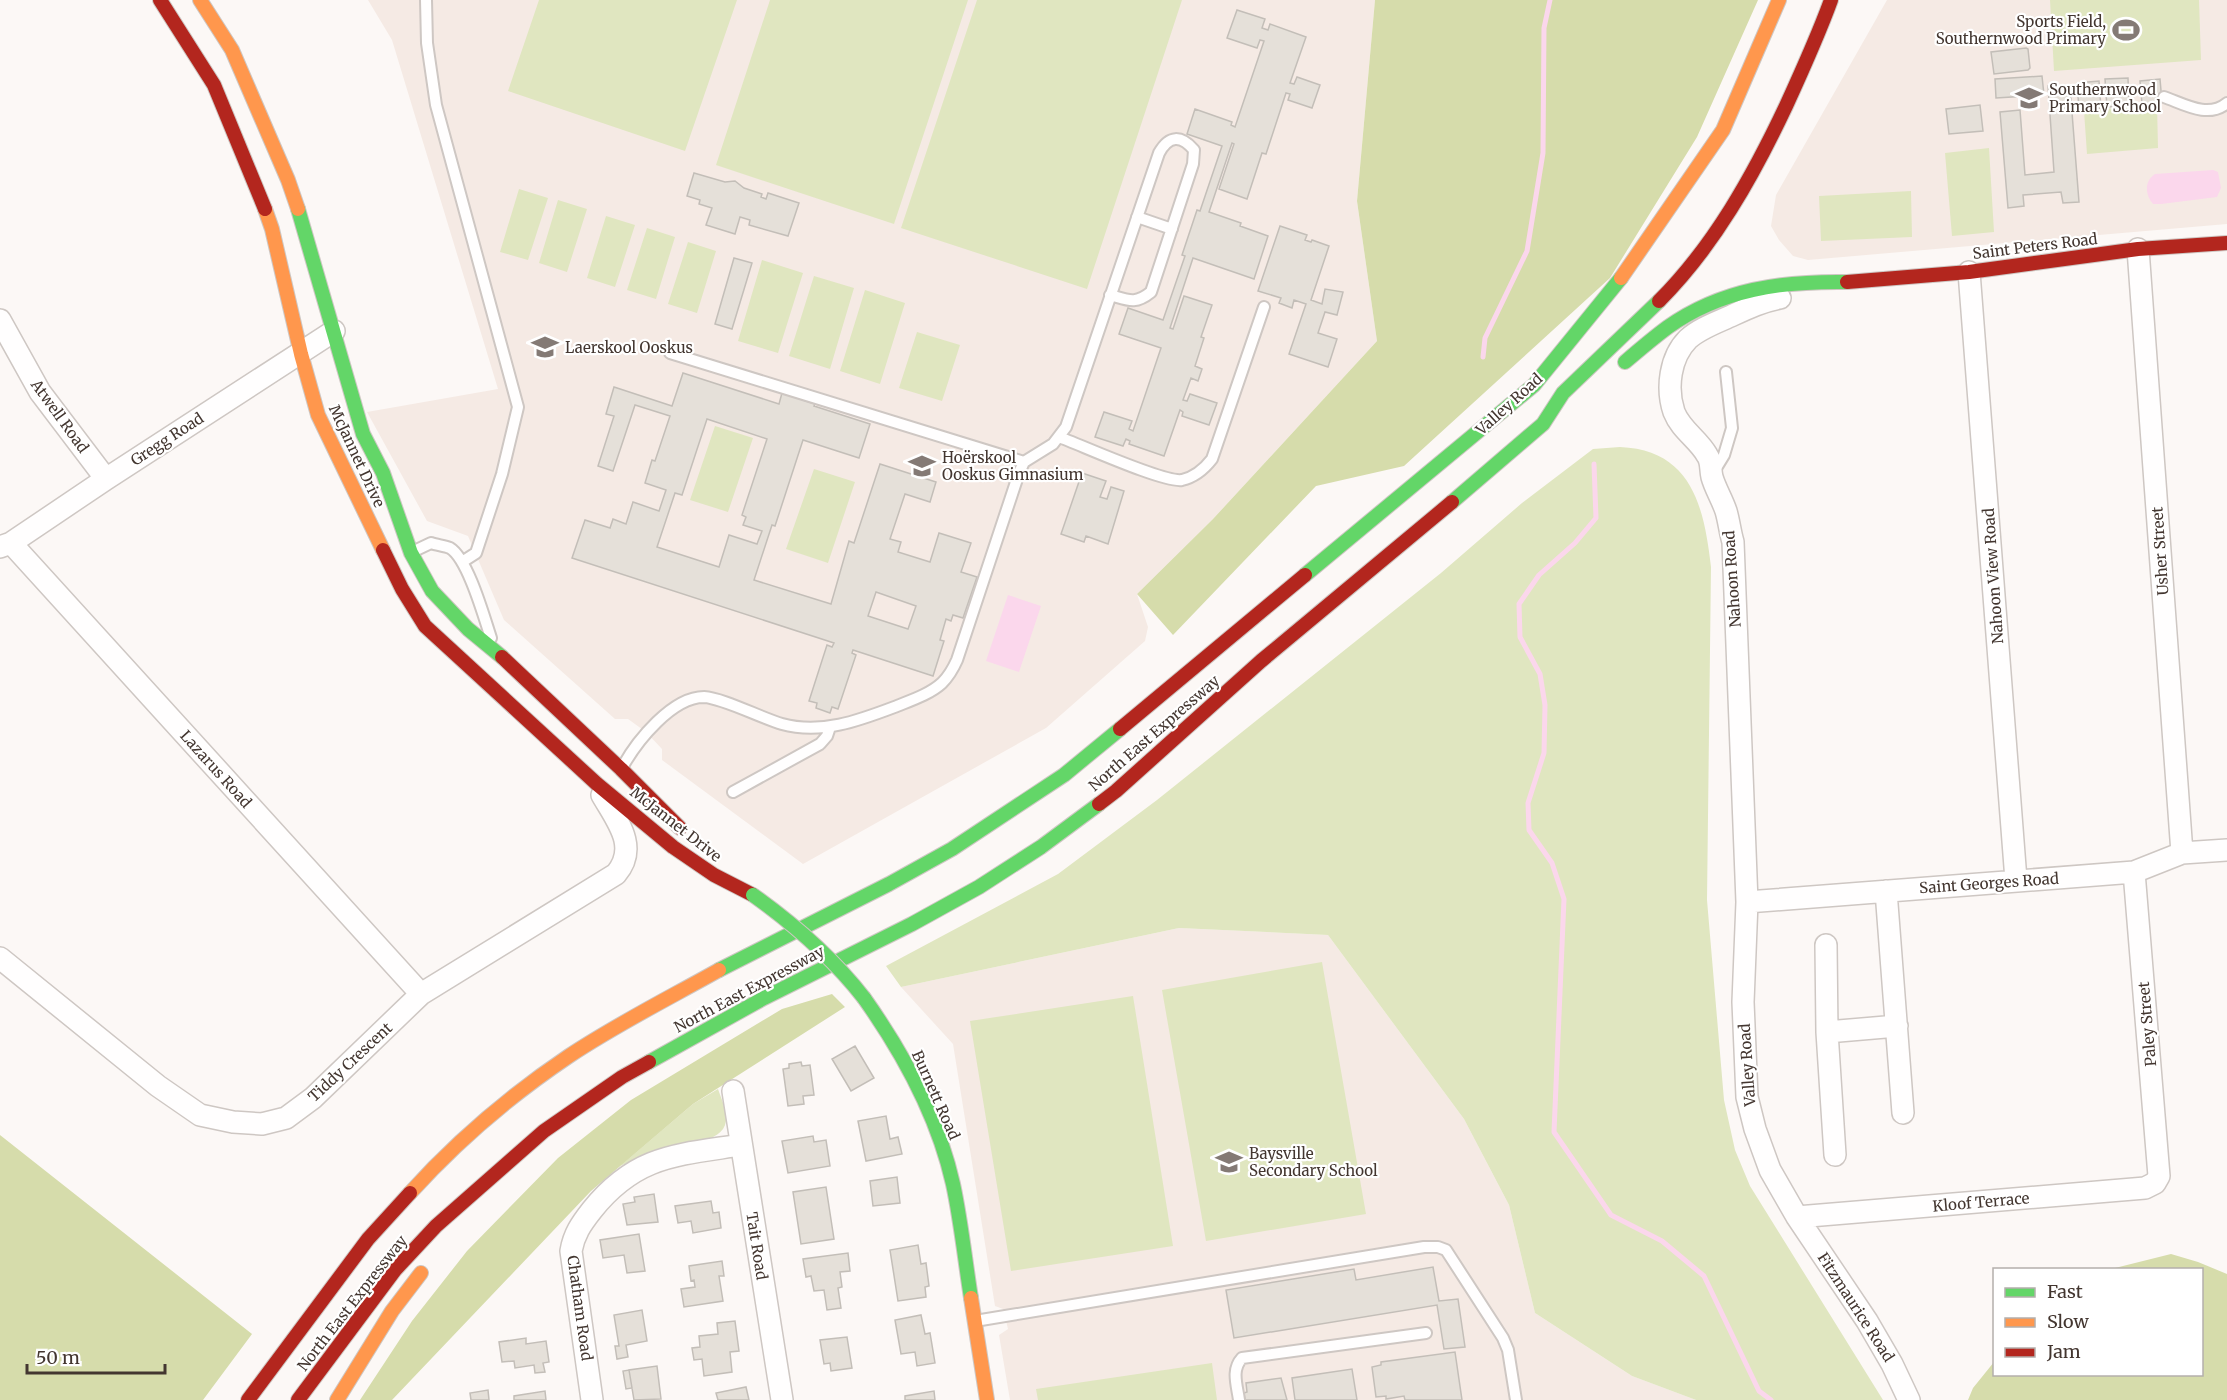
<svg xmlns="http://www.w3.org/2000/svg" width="2227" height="1400" viewBox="0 0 2227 1400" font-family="Merriweather,serif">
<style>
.built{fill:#f5eae4}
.green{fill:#e0e6c0}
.forest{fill:#d6dcab}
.water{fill:#fbd7ec}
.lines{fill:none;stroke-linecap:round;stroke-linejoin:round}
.stream{stroke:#fbd7ec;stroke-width:5}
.building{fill:#e5e0d9;stroke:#c3beb8;stroke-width:1.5;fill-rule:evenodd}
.lane-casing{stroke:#cec7c3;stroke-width:14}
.street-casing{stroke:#cec7c3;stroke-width:24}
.fast-casing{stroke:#cec7c3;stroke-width:16}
.slow-casing{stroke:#cec7c3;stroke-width:16}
.jam-casing{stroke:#cec7c3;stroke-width:16}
.lane{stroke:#fffefe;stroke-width:10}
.street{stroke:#fffefe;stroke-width:21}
.fast{stroke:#63d668;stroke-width:14}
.slow{stroke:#ff974d;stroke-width:14}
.jam{stroke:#b3261e;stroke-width:14}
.fast-bridge-casing{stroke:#cec7c3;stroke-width:16;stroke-linecap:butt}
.fast-bridge{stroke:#63d668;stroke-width:14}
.labels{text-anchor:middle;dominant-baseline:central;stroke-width:4.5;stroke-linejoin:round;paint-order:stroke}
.poi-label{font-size:15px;fill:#433630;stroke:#fff;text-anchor:start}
.street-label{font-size:15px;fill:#433630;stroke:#fff}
</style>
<rect width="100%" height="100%" fill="#fcf8f6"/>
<path class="built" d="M368,0h1007l-18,201 20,140 -164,178 -76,75 11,33 -3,14 -99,87 -243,136 -141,-104v-11l-16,-17 -18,-13h-13l-111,-99 -36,-84 -41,-15 -60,-109 131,-23 -106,-349z
M1887,0h340v224l-419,36 -15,-4 -14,-16 -8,-14 5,-31z
M1179,928l149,7 136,184 45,86 26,108 97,63 64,24h-686l-11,-65 9,-6 -5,-20 -8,-3 -42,-262 -52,-57z"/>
<path class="green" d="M539,0h198l-52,151 -177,-60z
M770,0h198l-74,224 -178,-59z
M977,0h205l-95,289 -186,-61z
M2050,0h149l2,60 -147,11z
M2157,104l1,44 -71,6 -3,-43z
M1989,148l5,84 -42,4 -7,-83z
M519,189l29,9 -20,62 -28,-8z
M1911,191l1,46 -91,4 -2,-45z
M558,200l29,9 -20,63 -28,-9z
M606,216l29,9 -20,62 -28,-9z
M647,228l28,9 -19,62 -29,-9z
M688,242l28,9 -19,62 -29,-9z
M762,260l41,13 -25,80 -40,-12z
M814,276l40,12 -24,81 -41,-13z
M865,290l40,13 -25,81 -40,-13z
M917,332l43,13 -18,56 -43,-13z
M715,426l38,12 -25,74 -38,-12z
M1620,447c72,3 84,60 91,120l-4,333 17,200 11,50 15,36 133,214h-187l-64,-24 -97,-63 -26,-108 -45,-86 -136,-184 -149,-7 -278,59 -15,-21 172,-92 99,-74 284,-227 81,-70 71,-54z
M814,469l41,13 -27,81 -42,-14z
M1322,962l44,252 -160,27 -44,-251z
M1133,996l40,250 -162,25 -41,-250z
M718,1089c3,9 9,21 8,32 -3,24 -48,23 -66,28 -14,4 -27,12 -40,17l73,-62z
M1212,1363l5,37h-179l-2,-11z"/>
<path class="forest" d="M1375,0h383l-61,137 -87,141 -206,188 -88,20 -143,149 -36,-41 76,-75 164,-178 -20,-140z
M832,994l13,13 -152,97 -102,87 -199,209h-32l52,-79 55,-70 91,-93 73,-58 151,-91z
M0,1135l252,199 -49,66h-203z
M2171,1254l27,8 29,12v126h-259l5,-12 21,-26v12h208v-104l-91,-1z"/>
<path class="water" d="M2213,170l5,2 3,16 -4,9 -56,7h-8c-8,-9 -9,-23 2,-30z
M1008,595l33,11 -22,66 -33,-11z"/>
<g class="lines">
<path class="stream" d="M1483,357l2,-19 42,-87 16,-98 1,-125 6,-28
M1594,464l2,54 -21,25 -36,32 -20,29 1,33 20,37 5,31 -1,48 -16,50 1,27 23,33 12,36 -10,233 57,83 51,26 42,35 55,115 12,9"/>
</g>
<path class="building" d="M1237,10l28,9 -3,9 6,2 2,-6 36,13 -16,46 4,1 3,-7 23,8 -8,23 -24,-8 2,-6 -4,-1 -20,61 -4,-1 -15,46 -28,-10 15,-45 -2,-1 -23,69 32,11 -1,3 28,10 -14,43 -61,-21 -23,70 3,1 11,-33 28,9 -11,32 3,1 -9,28 7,3 -4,12 -7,-3 -8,22 4,1 3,-7 27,9 -8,22 -27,-9 1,-4 -3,-2 -16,46 -35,-12 1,-3 -4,-2 -3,7 -28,-9 9,-25 28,9 -3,8 4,2 28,-83 -42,-14 9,-26 35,12 22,-64 -3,-1 15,-45 3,1 22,-65 -35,-12 8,-25 37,13 -1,3 4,2 29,-86 -4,-1 -3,8 -30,-10z
M2026,48l2,1 2,19 -2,2 -34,4 -3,-22z
M2042,76l2,19 -48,3 -1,-19z
M2128,78l1,28 -22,1 -2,-28z
M2160,79l2,23 -20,2 -2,-23z
M2099,81l2,27 -22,1 -2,-26z
M2048,86l22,1 9,115 -16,1 -2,-11 -38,3 1,11 -16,2 -8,-96 20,-2 5,65 29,-3z
M1980,105l3,26 -34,3 -3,-25z
M694,173l31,9 10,-1 9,7 18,6 -1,3 5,2 2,-6 31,10 -11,33 -39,-11 1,-5 -10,-3 -5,17 -29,-9 6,-17 -13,-4 1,-4 -13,-4z
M1280,226l27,9 -2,5 6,2 1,-2 17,6 -18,54 11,4 3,-15 18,3 -6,23 -12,-3 -7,21 19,6 -9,28 -39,-13 17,-50 -12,-4 -2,8 -13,-5 2,-5 -23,-7z
M734,258l18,5 -20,66 -17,-5z
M683,373l96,31 3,-11 33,11 -1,2 56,18 -11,34 -56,-18 -28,86 -3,-1 -18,55 77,24 18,-63 5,2 26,-79 56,18 -6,20 -25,-8 -15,45 11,3 -3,10 32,10 9,-29 32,10 -10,29 16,5 -14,41 -10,-3 -2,6 -5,-2 -6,21 4,1 -11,35 -80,-26 -1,3 4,2 -18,54 -6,-2 -2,6 -14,-5 1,-5 -8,-2 18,-56 5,2 2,-4 -262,-85 13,-38 25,8 3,-9 13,5 7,-22 26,9 7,-21 -21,-7 7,-23 3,1 15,-45 -35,-11 -22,66 -15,-5 16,-50 -8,-2 8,-27 58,19zM707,419l60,20 -25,76 4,2 -3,8 19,6 -5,13 -28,-9 -10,32 -62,-20 18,-54 7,2zM876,592l40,14 -8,23 -40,-13z
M1082,473l24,8 -6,16 7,2 4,-12 13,4 -16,53 -22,-8 -2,6 -23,-8z
M855,1046l19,32 -23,13 -19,-32z
M801,1062l1,4 8,-1 4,30 -11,1 1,8 -16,2 -5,-37 6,-1v-4z
M886,1116l4,23 8,-2 4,17 -36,7 -8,-40z
M813,1136l1,6 12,-2 4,26 -42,7 -6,-32z
M897,1177l3,26 -27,3 -3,-25z
M826,1187l8,52 -33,5 -8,-52z
M654,1194l4,28 -31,3 -4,-21 12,-2 -1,-5z
M711,1201l2,12 6,-1 2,16 -28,5 -2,-12 -13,2 -3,-17z
M639,1234l6,37 -18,2 -3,-18 -21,3 -3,-18z
M918,1245l3,19 5,-1 3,23 -4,1 1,10 -28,4 -8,-51z
M848,1253l2,18 -10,1 2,15 -4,1 3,20 -14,2 -3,-20 -10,1 -3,-15 -5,1 -3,-18z
M722,1261l2,15h-5l4,25 -39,6 -3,-18 14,-2 -1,-7 -3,1 -2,-15z
M1433,1267l6,34 19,-2 7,48 -21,2 -7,-44 -203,33 -8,-48 128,-21 2,11z
M642,1310l5,31 -21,4 2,12 -11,2 -2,-13h4l-5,-31z
M921,1315l4,19 5,-1 5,30 -18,3 -2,-14 -14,2 -6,-34z
M735,1321l4,30 -9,1 2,20 -28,4 -2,-17 -8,1 -2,-12 8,-1 -1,-11 19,-2 -1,-11z
M847,1337l5,31 -21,3 -1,-8 -6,1 -4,-24z
M526,1338v6l20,-3 3,21 -6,1 2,9 -10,1 -1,-8 -19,3 -1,-7 -12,1 -3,-20z
M1455,1352l7,48h-57l-1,-4 -18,3v-3l-10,1 -4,-30 9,-2v-3z
M657,1366l4,33 -27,1 -5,-30z
M1352,1369l5,31h-62l-3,-22z
M629,1370l3,18 -6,1 -3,-18z
M1281,1378l6,22h-42l-1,-7 3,-1 -1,-9z
M746,1387l3,13h-31l-2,-7z
M488,1390l1,10h-18l-1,-7z
M545,1391l1,9h-32v-4z
M934,1391l1,9h-30v-4z"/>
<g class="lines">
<defs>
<path id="lane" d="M426,0l1,43 9,62 82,302 -16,67 -26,79 -14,9
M2164,97c20,7 44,22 63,6
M1137,217l35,12
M670,353l354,109
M1059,437c22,8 105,46 123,43 13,-3 23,-12 30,-21l52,-152
M1713,473l11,-18 8,-27 -6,-56
M412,552l19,-9c6,2 14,3 19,5 18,11 34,69 41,90
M623,766c14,-25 49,-69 81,-69 19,1 57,21 78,27 40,11 78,-4 115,-18 15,-6 33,-12 45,-23 7,-7 11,-14 15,-23l62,-187 5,-11 29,-18 13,-17 93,-274c10,-18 22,-18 35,-3l-1,14 -42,128c-16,13 -23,8 -41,3
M733,792l87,-48 7,-8 3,-9
M975,1321l449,-74h14l8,3 57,88 5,12 8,50
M1239,1400c-2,-15 -8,-30 3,-42l184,-25"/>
<path id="street" d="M2138,249l44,604
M1969,272l47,608
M1780,298c-17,3 -32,10 -47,17 -15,7 -33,13 -45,24 -18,18 -22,49 -14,73 7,18 24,27 33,43 5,7 3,14 5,22 3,11 10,22 14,34 3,10 4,21 7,31l14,360 -4,100 4,95 8,32 15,41 27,47 70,104 25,43 17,36
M0,320l40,72 66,87
M11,543l410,451
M0,547l11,-4 95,-64 228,-148
M1886,891l17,222
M1747,902l387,-30 48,-19 45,-3
M1826,945l1,87 70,-6
M0,958l158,128 42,29 33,7 29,2 24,-6 27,-20 108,-104 195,-120c23,-27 1,-53 -14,-79
M1827,1032l8,123
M733,1091l49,309
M1797,1217l348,-29 10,-5 4,-7 -25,-304
M592,1400l-21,-149c3,-17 10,-27 21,-41 44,-55 85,-55 149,-65"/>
<path id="fast" d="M298,209l65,225 20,39 28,80 21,38 36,38 34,28
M1625,362c14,-12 28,-24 43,-35 54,-38 114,-46 179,-45
M1452,502l91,-78 20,-31 96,-92
M1305,575l229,-190 87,-107
M719,970l170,-86 63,-35 112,-74 56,-46
M864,998c39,55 74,119 89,186 8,37 12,76 18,114
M649,1062l115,-64 148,-74 67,-37 62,-40 58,-43"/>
<path id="slow" d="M200,0l32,50 56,130 10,29
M265,209l7,20 29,125 17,61 65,135
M1621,278l102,-148 56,-130
M410,1193c46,-51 101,-98 159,-137 48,-32 100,-58 150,-86
M971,1298l16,102
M337,1400l55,-89 29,-38"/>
<path id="jam" d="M160,0l54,85 51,124
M1847,282l122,-10 169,-23 89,-6
M1659,301c55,-55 94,-125 127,-195 16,-35 32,-70 45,-106
M383,550l19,39 23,37 172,158 76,63 41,28 39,20
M502,657l119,112 59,59
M1120,729l185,-154
M1099,804l17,-13 145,-130 191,-159
M248,1400l120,-161 42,-46
M298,1400l97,-130 41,-44 108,-95 78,-54 27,-15"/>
</defs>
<use href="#lane" class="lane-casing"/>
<use href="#street" class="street-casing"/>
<use href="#fast" class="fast-casing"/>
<use href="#slow" class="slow-casing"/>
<use href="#jam" class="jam-casing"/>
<use href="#lane" class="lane"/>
<use href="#street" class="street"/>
<use href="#fast" class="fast"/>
<use href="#slow" class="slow"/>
<use href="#jam" class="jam"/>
<defs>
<path id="fast-bridge" d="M753,895c42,30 79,62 111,103"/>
</defs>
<use href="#fast-bridge" class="fast-bridge-casing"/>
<use href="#fast-bridge" class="fast-bridge"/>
</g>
<defs>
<symbol id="stadium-bare" viewBox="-9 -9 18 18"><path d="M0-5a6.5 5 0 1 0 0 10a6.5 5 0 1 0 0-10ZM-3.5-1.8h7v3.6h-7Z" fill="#847a75" stroke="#fff" stroke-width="2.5" paint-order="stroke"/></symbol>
<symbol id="school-bare" viewBox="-9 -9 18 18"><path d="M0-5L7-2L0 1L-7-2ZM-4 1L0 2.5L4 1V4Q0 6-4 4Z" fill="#847a75" stroke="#fff" stroke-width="2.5" paint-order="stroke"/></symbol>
</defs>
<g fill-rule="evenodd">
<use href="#stadium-bare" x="2107" y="11" width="38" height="38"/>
<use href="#school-bare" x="2010" y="79" width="38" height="38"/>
<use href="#school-bare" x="526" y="328" width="38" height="38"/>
<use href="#school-bare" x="903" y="447" width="38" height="38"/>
<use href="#school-bare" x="1210" y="1143" width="38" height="38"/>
</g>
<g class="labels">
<g class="poi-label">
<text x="2106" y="21" text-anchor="end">Sports Field,<tspan x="2106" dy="17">Southernwood Primary</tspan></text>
<text x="2049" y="89">Southernwood<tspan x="2049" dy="17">Primary School</tspan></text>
<text x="565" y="347">Laerskool Ooskus</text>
<text x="942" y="457">Hoërskool<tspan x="942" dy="17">Ooskus Gimnasium</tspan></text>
<text x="1249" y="1153">Baysville<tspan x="1249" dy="17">Secondary School</tspan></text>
</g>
<g class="street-label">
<text transform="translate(2035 246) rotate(-7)">Saint Peters Road</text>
<text transform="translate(1509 404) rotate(-42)">Valley Road</text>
<text transform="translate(60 416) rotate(54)">Atwell Road</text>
<text transform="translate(167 439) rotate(-33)">Gregg Road</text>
<text transform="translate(357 456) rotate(65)">McJannet Drive</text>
<text transform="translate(2160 551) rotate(-94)">Usher Street</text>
<text transform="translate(1993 576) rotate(-94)">Nahoon View Road</text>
<text transform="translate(1732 579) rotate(-94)">Nahoon Road</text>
<text transform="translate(1154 733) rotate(-41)">North East Expressway</text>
<text transform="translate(216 769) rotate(48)">Lazarus Road</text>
<text transform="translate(676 824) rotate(38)">McJannet Drive</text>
<text transform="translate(1989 883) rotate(-4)">Saint Georges Road</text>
<text transform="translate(749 989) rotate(-28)">North East Expressway</text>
<text transform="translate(2147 1024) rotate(-95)">Paley Street</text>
<text transform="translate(350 1062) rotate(-43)">Tiddy Crescent</text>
<text transform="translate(1747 1065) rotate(-94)">Valley Road</text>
<text transform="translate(936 1095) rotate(66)">Burnett Road</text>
<text transform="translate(1981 1202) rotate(-5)">Kloof Terrace</text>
<text transform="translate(757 1246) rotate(81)">Tait Road</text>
<text transform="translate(352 1303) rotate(-52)">North East Expressway</text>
<text transform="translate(1856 1307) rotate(57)">Fitzmaurice Road</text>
<text transform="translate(580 1308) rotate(82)">Chatham Road</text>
</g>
</g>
<rect x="1993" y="1268" width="210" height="108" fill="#ffffff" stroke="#b4afac" stroke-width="1.5"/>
<rect x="2005" y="1288" width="30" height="9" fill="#63d668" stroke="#b4afac" stroke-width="1.5"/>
<text x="2047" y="1298" font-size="18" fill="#433630">Fast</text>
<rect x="2005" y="1318" width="30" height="9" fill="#ff974d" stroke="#b4afac" stroke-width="1.5"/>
<text x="2047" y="1328" font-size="18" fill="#433630">Slow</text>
<rect x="2005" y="1348" width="30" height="9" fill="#b3261e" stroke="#b4afac" stroke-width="1.5"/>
<text x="2047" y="1358" font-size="18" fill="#433630">Jam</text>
<path d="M27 1364v9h138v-9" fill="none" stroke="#433630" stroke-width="3"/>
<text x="36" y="1364" font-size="18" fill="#433630" stroke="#ffffff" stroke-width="4.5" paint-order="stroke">50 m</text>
</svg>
